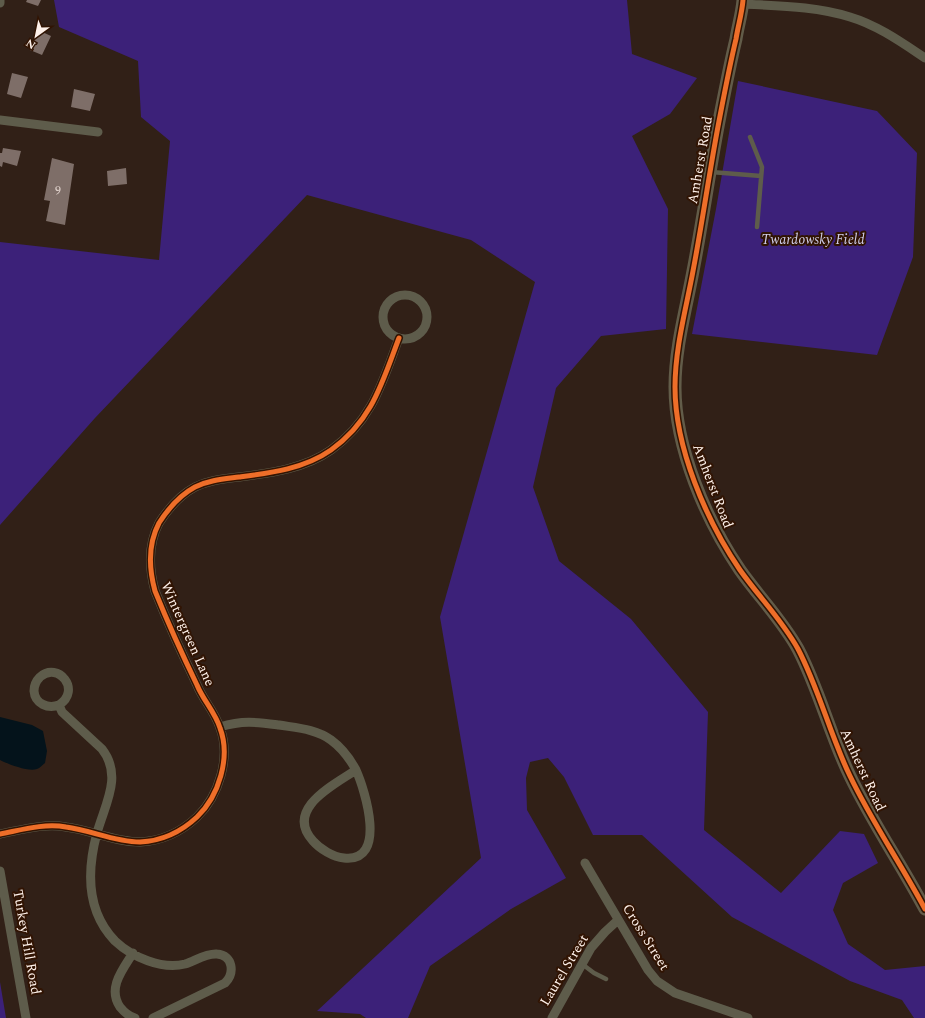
<svg xmlns="http://www.w3.org/2000/svg" width="925" height="1018" viewBox="0 0 925 1018" font-family="Spectral,serif">
<style>
.green{fill:#3c2179}
.water{fill:#04131b}
.building{fill:#7e6e68}
.lines{fill:none;stroke-linecap:round;stroke-linejoin:round}
.lane{stroke:#5e5c4b;stroke-width:4.5}
.street{stroke:#5e5c4b;stroke-width:9}
.secondary{stroke:#625c49;stroke-width:13}
.cycleway-casing{stroke:#311403;stroke-width:8}
.cycleway{stroke:#ee6e29;stroke-width:5}
.labels{text-anchor:middle;dominant-baseline:central;stroke-width:4;stroke-linejoin:round;paint-order:stroke}
.number-label{font-size:12px;fill:#ded0ca}
.street-label{font-size:14px;fill:#fef1ea;stroke:#311403}
.park-label{font-size:14px;font-style:italic;fill:#d0ceea;stroke:#311403}
</style>
<rect width="100%" height="100%" fill="#312017"/>
<path class="green" d="M54,0h573l5,54 65,24 -27,36 -38,22 36,73 -2,120 -65,7 -45,52 -23,99 26,74 72,58 77,93 -4,118 77,63 59,-62 24,3 14,29 -35,20 -10,27 15,34 37,26 40,-4v52h-11l-12,-18 -52,-19 -118,-64 -90,-82h-49l-29,-58 -16,-19 -18,4 -4,16 1,32 39,68 -55,31 -81,57 -22,52h-42l-6,-4 -43,-3 164,-153 -41,-241 95,-335 -64,-42 -164,-45 -212,223 -95,107v-283l159,18 11,-119 -29,-24 -3,-56 -79,-34z
M738,81l139,30 40,42 -4,104 -36,98 -185,-21 24,-125z
M0,982l6,36h-6z"/>
<path class="water" d="M0,717l32,8 11,6 4,20 -2,12c-3,2 -5,5 -8,6 -9,3 -29,-5 -37,-9z"/>
<path class="building" d="M27,0h14l-3,6 -12,-4z
M38,30l13,6 -9,19 -12,-5z
M12,73l16,4 -7,21 -14,-4z
M74,89l21,5 -5,17 -19,-4z
M3,148l18,3 -4,15 -14,-4 -1,5 -2,-1v-13h2z
M52,158l22,6 -9,61 -19,-4 4,-20 -6,-1z
M126,168l1,16 -19,2 -1,-15z"/>
<g class="lines">
<path class="lane" d="M750,137l12,30 -5,60
M711,172l50,4
M582,964l12,9 12,6"/>
<path class="street" d="M0,3v-3
M743,4c35,2 72,2 107,13 27,8 51,25 75,41
M0,120l98,12
M383 317a22 22 0 1 1 44 0a22 22 0 1 1-44 0Z
M59,705c-11,4 -24,-1 -25,-14 0,-5 2,-10 6,-14 18,-16 42,13 19,28l3,7 40,37c21,27 3,55 -5,84 -10,37 -11,78 18,108 17,16 47,29 70,23 10,-3 21,-11 32,-10 16,1 18,19 8,29l-72,35
M220,727c23,-7 36,-5 59,-2 18,3 37,4 52,15 11,8 19,19 25,30 9,20 32,93 -12,88 -11,-1 -24,-9 -31,-17 -29,-32 21,-56 43,-71
M0,834c21,-4 44,-11 66,-7 25,3 48,15 74,15 21,-1 41,-10 57,-25 22,-21 34,-60 23,-89 -5,-16 -17,-28 -23,-43 -15,-31 -29,-62 -42,-94 -6,-22 -7,-47 4,-68 9,-14 21,-28 36,-36 14,-7 29,-8 44,-10 31,-4 65,-8 92,-27 41,-29 51,-67 68,-112
M585,863l63,107 9,11 18,12 73,25
M0,871l26,147
M133,953c-10,16 -26,35 -13,54 4,5 8,9 15,11
M552,1018l39,-70 14,-16 13,-12"/>
<path class="secondary" d="M743,0c-1,13 -5,26 -7,39 -6,25 -11,51 -16,77 -10,51 -17,103 -27,155 -7,38 -18,77 -18,116 0,61 31,133 65,183 19,27 42,50 58,79 21,40 32,86 52,127 22,46 51,88 75,133"/>
<defs>
<path id="cycleway" d="M743,0c-1,13 -5,26 -7,39 -6,25 -11,51 -16,77 -10,51 -17,103 -27,155 -7,38 -18,77 -18,116 0,61 31,133 65,183 19,27 42,50 58,79 21,40 32,86 52,127 22,46 51,88 75,133
M0,834c21,-4 44,-11 66,-7 25,3 48,15 74,15 21,-1 41,-10 57,-25 22,-21 34,-60 23,-89 -5,-16 -17,-28 -23,-43 -15,-31 -29,-62 -42,-94 -6,-22 -7,-47 4,-68 9,-14 21,-28 36,-36 14,-7 29,-8 44,-10 31,-4 65,-8 92,-27 41,-29 51,-67 68,-112"/>
</defs>
<use href="#cycleway" class="cycleway-casing"/>
<use href="#cycleway" class="cycleway"/>
</g>
<g class="labels">
<g class="number-label">
<text x="58" y="191">9</text>
</g>
<g class="street-label">
<text transform="translate(700 160) rotate(-80)">Amherst Road</text>
<text transform="translate(713 486) rotate(69)">Amherst Road</text>
<text transform="translate(188 634) rotate(66)">Wintergreen Lane</text>
<text transform="translate(863 770) rotate(65)">Amherst Road</text>
<text transform="translate(646 937) rotate(58)">Cross Street</text>
<text transform="translate(27 942) rotate(80)">Turkey Hill Road</text>
<text transform="translate(564 970) rotate(-59)">Laurel Street</text>
</g>
<g class="park-label">
<text x="813" y="239">Twardowsky Field</text>
</g>
</g>
<g transform="translate(36 36) rotate(213)" stroke="#311403" stroke-width="3" paint-order="stroke">
<path d="M0-3L7 15L0 10L-7 15Z" fill="#fef1ea"/>
<text y="-6" font-size="11" font-weight="bold" text-anchor="middle" fill="#fef1ea">N</text>
</g>
</svg>
